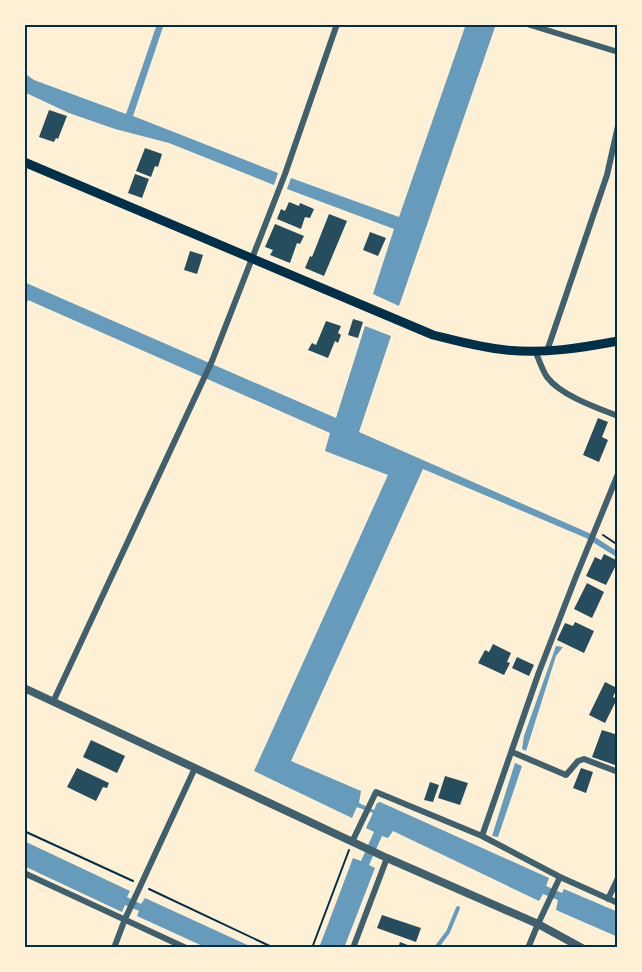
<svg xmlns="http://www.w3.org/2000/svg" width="642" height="972" viewBox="0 0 642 972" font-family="'Nunito Sans',sans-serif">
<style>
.water{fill:#669bbc}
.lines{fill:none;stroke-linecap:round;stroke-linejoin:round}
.stream{stroke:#669bbc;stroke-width:4}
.building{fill:#264d5e}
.path{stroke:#003049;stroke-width:2}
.minor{stroke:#3f606c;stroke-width:6}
.tertiary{stroke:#3f606c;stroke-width:8}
.primary{stroke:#003049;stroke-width:9}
.neatline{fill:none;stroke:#003049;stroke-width:2}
</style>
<rect width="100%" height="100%" fill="#fdf0d5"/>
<path class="water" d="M157,24h7l-31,92 145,57 -4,12 -105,-42 -54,-14 -46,-16 -45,-21v-19l10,7 92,34z
M466,24h30l-97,282 -26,-12 21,-65 -107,-40 4,-11 108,39z
M24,282l312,136 29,-92 26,10 -32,96 230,101 29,19v6l-32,-20 -163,-69 -132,292 70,30 -2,12 15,7 3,-7 3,-1 169,76 -3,8 16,7 2,-4 54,23v25l-62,-27 2,-10 -15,-6 -4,7 -146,-70 -5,7 -6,-2 -13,29 6,3 -31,80h-25l34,-90 8,3 13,-29 -8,-4 7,-15 -16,-6 -5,11 -98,-47 134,-296 -63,-24 5,-18 -302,-133 -4,9z
M556,646l7,1 -7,9 -30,95 -4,-2 2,-13z
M515,763l7,3 -24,71 -6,-1z
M24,841l106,50 -3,6 14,7 4,-6 109,50h-47l-70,-32 2,-5 -14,-6 -3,7 -98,-46z"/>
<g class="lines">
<path class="stream" d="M436,948l12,-16 10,-24"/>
</g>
<path class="building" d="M49,110l18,6 -9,23 -2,-1 -2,4 -15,-5z
M145,148l17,6 -4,13 -3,-1 -4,11 -15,-6z
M135,174l14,5 -7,19 -14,-5z
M289,202l10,4 1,-3 14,6 -4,9 -5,-1 -4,12 -24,-10 4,-10 4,2z
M329,214l18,7 -23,55 -19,-8 5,-12 2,1z
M275,224l29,12 -4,8 -3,-1 -7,20 -20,-8 3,-5 -8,-3z
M370,232l16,6 -8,18 -15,-6z
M190,251l13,4 -6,19 -13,-4z
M353,319l10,3 -5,16 -10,-3z
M326,321l15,5 -3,7 3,2 -3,8 -3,-2 -7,17 -20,-8 4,-7 4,2z
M598,418l10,4 -6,15 6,3 -9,22 -16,-7z
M604,554l14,7 -12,24 -20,-9 9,-19 6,3z
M587,583l17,9 -12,26 -18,-9z
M575,622l19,9 -10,22 -27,-13 8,-17 8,3z
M493,644l18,9 -4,9 3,1 -6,12 -26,-12 7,-13 4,2z
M517,657l17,8 -5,11 -17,-8z
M605,682l12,6 -4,9 4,2 -12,24 -16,-8z
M602,730l16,5v22l-3,8 -23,-8z
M91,740l34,16 -8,17 -34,-16z
M77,768l32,15 -2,5 -4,-1 -7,14 -29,-14z
M581,768l12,4 -7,21 -13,-5z
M445,776l23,7 -8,22 -22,-7z
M430,782l9,3 -6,17 -9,-2z
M382,915l39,13 -5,14 -39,-14z
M400,942l15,6h-17z"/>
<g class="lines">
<path class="path" d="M603,535l15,10
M24,831l109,50
M149,889l125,59
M312,948l37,-98"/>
<path class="minor" d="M527,24l91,28
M535,351c4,8 7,19 12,26 13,18 50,31 71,39
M547,351l60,-176 11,-49
M53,702l159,-341 73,-187 52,-150
M512,752l54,23 12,-14 6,-2 34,13
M482,836l57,-164 36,-93 43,-105
M352,842l24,-50 106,44 78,41 58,26
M24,873l162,75
M608,899l10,-21
M114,948l11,-29 70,-151
M353,948l34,-90
M528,948l10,-24 22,-47"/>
<path class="tertiary" d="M24,688l363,170 151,66 44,24"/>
<path class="primary" d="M24,162l409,173c24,6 49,13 73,15 38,4 75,-2 112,-9"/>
</g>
<rect width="642" height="972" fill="none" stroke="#fdf0d5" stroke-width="51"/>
<rect x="26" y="26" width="590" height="920" class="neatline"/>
</svg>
